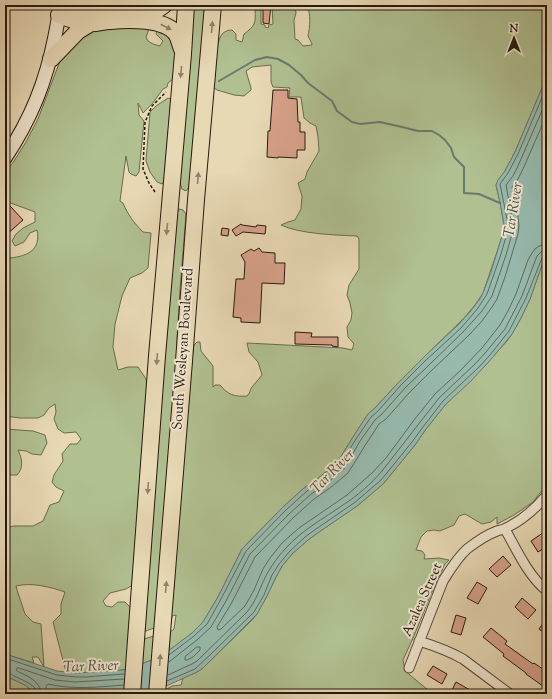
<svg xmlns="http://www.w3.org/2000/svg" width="552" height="699" viewBox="0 0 552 699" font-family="'Sorts Mill Goudy',serif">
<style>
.green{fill:#b0c091;stroke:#6a6c50}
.water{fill:#97baad;stroke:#697a6e}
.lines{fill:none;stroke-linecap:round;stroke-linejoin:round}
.shore{stroke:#5e6a5e;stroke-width:1}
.stream{stroke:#697a6e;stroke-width:2}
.building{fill:#d8a28b;stroke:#251910}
.street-casing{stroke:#564939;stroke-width:11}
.secondary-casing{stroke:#251910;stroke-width:15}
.highway-casing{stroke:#251910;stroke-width:18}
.path{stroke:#251910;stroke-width:1.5;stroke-dasharray:3 2;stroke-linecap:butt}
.street{stroke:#f0e6cf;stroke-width:9}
.secondary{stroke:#f0e6cf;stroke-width:13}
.highway{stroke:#e8d9b5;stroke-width:16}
.oneway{fill:#90836b}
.labels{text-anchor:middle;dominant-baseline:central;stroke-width:4;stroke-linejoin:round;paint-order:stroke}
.street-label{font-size:14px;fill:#251910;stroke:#f0e6cf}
.water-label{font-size:15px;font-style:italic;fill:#4d5147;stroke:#f0e6cf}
</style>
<rect width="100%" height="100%" fill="#e8d9b5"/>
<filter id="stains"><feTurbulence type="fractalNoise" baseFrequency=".005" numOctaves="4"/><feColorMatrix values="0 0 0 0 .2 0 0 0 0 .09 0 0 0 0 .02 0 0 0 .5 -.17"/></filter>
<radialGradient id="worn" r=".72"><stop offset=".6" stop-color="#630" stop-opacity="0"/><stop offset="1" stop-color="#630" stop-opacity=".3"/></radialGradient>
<path class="green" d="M191,5h15l-14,174 -3,8 -3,4 -4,-2 -2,-6z
M272,5h23l1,8 -2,7 1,19 3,1 5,6 9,-1v-1l-4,-8c2,-10 3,-21 -1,-31h240v71l-32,76 -10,19 -8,12 -1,2 4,17 3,17 1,6 -1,8 -6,19 -14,41 -8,12 -11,13 -43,42 -22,22 -24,26 -7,6 -15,23 -16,26 -16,13 -17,12 -21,19 -41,42 -24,48 -15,25 -11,11 -22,17 -2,-16 6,-5 2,-14 -4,1 -1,8 -2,1 23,-266 2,-14 3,-3h3l1,9 12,15v21l2,-2h5c8,10 15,12 27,11 3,-3 3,-6 5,-9 3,-4 7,-8 10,-12l-4,-13 -9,-10 -2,-9 96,5 9,2 2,-6 -6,-7 -1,-10 4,-7 1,-7 -2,-10 -3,-8 2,-10 10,-16v-30l-2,-3c-22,-1 -57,-2 -76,-11l7,-3 7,-2 6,-11 1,-13 -4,-13 7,-4 2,-7 12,-21 -1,-14 -2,-11 -6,-3 -6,-5 -3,-21h-12l1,-9 -17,-1 -2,-5v-17l-19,2 -6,4 5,17v2l-7,6 -10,-1 -17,-5 -3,-2 -1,-3c1,-11 2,-44 10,-52 3,-2 5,-3 9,-3l4,4v6l6,2 2,-8c11,-8 12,-11 11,-24h6v14l4,1v2l3,1 1,-3 4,-1z
M116,23l33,6 -3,8 2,4 5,3 7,2 3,-5 -7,-7 1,-4h11l8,24 -3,25 -5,4 -1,4 -4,2 -11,15 -9,9 -5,-10 1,12 5,6 -5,51 -3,4 -5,-2 -2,-2 -3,-16 -6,45 3,2c5,12 11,20 20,29l8,1 -3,35 -6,5 -12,5 -8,18 -7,28 -2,23 5,23 10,-3h10l8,12 3,13 -13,191 -10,6 -16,4 -7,8 3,5 6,1 6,-5h7l7,7 -3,59 -6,2 -37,3h-10l-10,-1 -13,-50 8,-8v-10l4,-12c-15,-5 -33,-10 -49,-6l1,4 8,24 8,8 8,2 3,43 -6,-10h-6l2,6 -29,-9v-125l8,-3h20l10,-5 7,-16 9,-3 5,-11 -8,-4 -4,-5 2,-7 9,-14 -1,-7 8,-10h7l4,-5 -5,-7 -12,1 -6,-4 -4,-10 2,-7 -1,-8 -6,4 -5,7 -6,3h-18l-15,-2v-152l5,-6c18,-2 31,-8 27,-28l-7,3 -6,9 -9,4 -3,-5 4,-7 7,-6 12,-6v-10l-27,-10 -3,2v-31l9,-12 12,-19 12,-23 25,-66 16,-17z
M168,98l3,1 -7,82 -2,3 -5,-2 -7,-10 -4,-11 4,-49 6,-6z
M179,209l4,1 3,4 -6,76 -3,50 -1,46 -19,241 -14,5 4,-78 30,-341z
M547,256v228l-14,18 -19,13 -17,9v-7l-6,5 -9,2 -17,-10 -6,2 -5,9 -14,6 -6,-1 -7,1 -6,6 -5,13 6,1 3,4 -1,4 15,-1 10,2 -4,4 -14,30 -17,42 -11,24 2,11 28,23h-269l1,-4 7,-4 9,-1 2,-7 14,-6 6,-4 50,-49 4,-5 10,-18 9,-19 6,-11 11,-13 15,-13 11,-8 38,-26 26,-22 14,-17 18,-22 11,-16 20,-25 35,-34 26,-29 5,-7 9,-16 9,-19 12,-34z
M5,429l28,2 12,4 2,8 -6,12 -9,-1 -6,-3 -8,-1c4,8 6,18 -1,25h-8l-4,-1z
M157,635l-2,24 -14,5 3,-25z
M5,674l5,4 15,7 7,6v3h-27z"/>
<path class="water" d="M547,76v180l-5,9 -12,34 -9,19 -9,16 -19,23 -22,24 -25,23 -20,25 -11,16 -18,22 -14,17 -26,22 -38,26 -11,8 -15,13 -11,13 -6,11 -9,19 -10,18 -54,54 -6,4 -48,22h-117v-3l-7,-6 -15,-7 -5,-4v-20l52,17 19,2 47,-3 32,-11 9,-5 28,-21 11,-11 15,-25 24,-48 41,-42 21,-19 17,-12 16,-13 16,-26 15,-23 7,-6 24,-26 27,-27 32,-30 12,-13 10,-13 3,-6 8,-21 12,-39 1,-8 -1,-6 -3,-17 -4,-17 2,-5 7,-9 10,-19z"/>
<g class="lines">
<path class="shore" d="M547,114l-24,55 -5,10 -6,8 6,30 1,9 -1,8 -13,43 -8,22 -5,8 -10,14 -13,14 -37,35 -23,23 -23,26 -7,5 -13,20 -18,29 -18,15 -16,11 -21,19 -38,39 -24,47 -14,23 1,3 3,-1 24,-23 9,-16 9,-21 7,-11 12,-15 17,-15 48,-33 25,-22 14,-15 17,-23 11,-15 21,-26 26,-24 21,-22 18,-23 8,-14 8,-17 12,-34 4,-7 3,-4 4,-3 8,-2
M197,647h3v3l-7,7 -6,3h-2v-3z
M169,655l25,-19 13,-12 14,-25 25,-48 40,-41 21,-19 16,-12 17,-14 16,-26 15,-22 7,-6 23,-26 23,-23 37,-34 17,-20 9,-14 14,-40 6,-21 1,-8 -1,-6 -7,-35 8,-11 10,-19 29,-68
M5,658l52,17 19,2h10l38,-3
M169,662l29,-23 13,-12 15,-26 24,-47 39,-40 21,-19 17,-12 17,-14 16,-28 15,-21 7,-6 23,-26 23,-22 36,-35 18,-20 10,-15 14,-41 6,-21 1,-8 -1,-8 -6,-33 7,-9 5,-10 29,-67
M5,671c4,0 5,3 9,5 8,4 15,6 21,12l1,6
M168,675l24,-11 5,-3 49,-48c11,-12 14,-27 22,-41 5,-8 11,-17 18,-24 16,-18 37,-29 57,-43 14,-9 28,-21 39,-34l57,-73 36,-34 11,-12 19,-23 17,-33 15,-40 5,-5 5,-1
M167,681l28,-12 16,-15 43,-42 10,-17 8,-20 7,-11 11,-13 15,-14 11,-8 38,-26 26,-22 6,-7 26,-32 11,-15 20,-26 35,-33 12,-13 19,-24 17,-33 16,-40 2,-2h3
M41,694c0,-13 -14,-18 -24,-23l-1,-1 1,-2h2l36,12 20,2 49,-3
M47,694l-1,-8 2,-2c25,6 50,3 76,1"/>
<path class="stream" d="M219,81l36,-21 12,-3 11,2 11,6 12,10 7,8 24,18 5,10 15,11 8,2 20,-2 22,5 16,4h14l7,4 6,5 6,8 3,9 10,10v26l15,1 21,9"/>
</g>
<path class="building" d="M263,5h8l-2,19 -6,-1z
M273,90h15v8l9,1 1,23h2v10h5v18h-8v8l-19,-1v1l-11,-1 1,-26h2z
M10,206l13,14 -18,16v-26z
M241,224l1,1 14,2 1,-2 9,1 -1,8 -22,-2 -7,4 -4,-6z
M222,228l7,1 -1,7 -7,-1z
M259,248l3,4 13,1v10h10l-1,21 -22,-1 -2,40 -19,-1v-4l-8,-1 3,-38h8l1,-17 -4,-7 10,-6 3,2z
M295,332l17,1 -1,4h27v10l-6,-1v-1l-37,-1z
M547,530v16l-9,6 -7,-11z
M503,556l8,9 -14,12 -8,-8z
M477,582l10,6 -9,16 -11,-6z
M522,598l14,12 -8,9 -13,-12z
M456,615l10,3 -5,17 -10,-3z
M547,618v17l-8,-6z
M491,628l16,13 -2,3 28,20 1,-1 13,9v17l-21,-15v-1l-23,-17 1,-2 -21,-17z
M433,666l14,8 -5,10 -15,-9z
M456,682l21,12h-23l-3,-2z"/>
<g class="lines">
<defs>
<path id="street" d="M505,529c11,20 24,48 42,62
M419,641c16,5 30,10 44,18l47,35
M409,668l34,-87c7,-11 14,-23 24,-32 9,-7 19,-14 30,-18 3,-1 6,-1 9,-3 15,-7 30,-20 41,-33"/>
<path id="secondary" d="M5,158c26,-39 41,-76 50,-122 2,-10 4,-20 5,-30"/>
<path id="highway" d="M60,8l12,1 25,4 39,2h10l11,-5 7,-5
M59,15c10,4 19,7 30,8 7,1 14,-2 21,-2 18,-2 56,-3 67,14 2,4 3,9 5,14
M51,59l27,-28 13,-8
M132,694l25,-338 26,-302 3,-49
M157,694l27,-333 12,-161 17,-195"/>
</defs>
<use href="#street" class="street-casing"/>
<use href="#secondary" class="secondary-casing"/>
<use href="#highway" class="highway-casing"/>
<path class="path" d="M155,192l-6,-9 -6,-14 2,-47 7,-16 14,-14
M179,694l1,-2"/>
<use href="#street" class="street"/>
<use href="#secondary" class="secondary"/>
<use href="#highway" class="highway"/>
</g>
<defs><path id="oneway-solid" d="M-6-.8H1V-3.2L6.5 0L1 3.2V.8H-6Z"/></defs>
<g class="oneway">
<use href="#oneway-solid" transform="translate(166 27) rotate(27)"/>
<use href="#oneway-solid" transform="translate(212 27) rotate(-85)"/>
<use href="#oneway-solid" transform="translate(181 72) rotate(95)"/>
<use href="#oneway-solid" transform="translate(198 178) rotate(-85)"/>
<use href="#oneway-solid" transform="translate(167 229) rotate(95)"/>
<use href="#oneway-solid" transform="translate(157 359) rotate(94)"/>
<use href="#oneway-solid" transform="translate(148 488) rotate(94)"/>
<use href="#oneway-solid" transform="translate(166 587) rotate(-85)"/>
<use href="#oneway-solid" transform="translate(160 660) rotate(-86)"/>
</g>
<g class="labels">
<g class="street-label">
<text transform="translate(184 349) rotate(-86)">South Wesleyan Boulevard</text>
<text transform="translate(423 600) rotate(-66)">Azalea Street</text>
</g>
<g class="water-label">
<text transform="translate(514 210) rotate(-81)">Tar River</text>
<text transform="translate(333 472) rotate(-46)">Tar River</text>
<text transform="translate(91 667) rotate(-2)">Tar River</text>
</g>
</g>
<rect width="552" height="699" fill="none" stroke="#e8d9b5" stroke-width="20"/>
<rect x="6" y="6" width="540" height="687" fill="none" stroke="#251910" stroke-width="2"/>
<rect x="10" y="10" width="532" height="679" fill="none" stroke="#251910"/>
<g transform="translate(514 38)" stroke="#f0e6cf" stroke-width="3" paint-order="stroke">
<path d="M0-3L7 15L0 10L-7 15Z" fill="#251910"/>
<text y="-6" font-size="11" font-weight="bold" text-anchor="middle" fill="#251910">N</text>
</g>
<rect width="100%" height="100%" filter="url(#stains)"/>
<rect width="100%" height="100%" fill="url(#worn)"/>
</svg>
